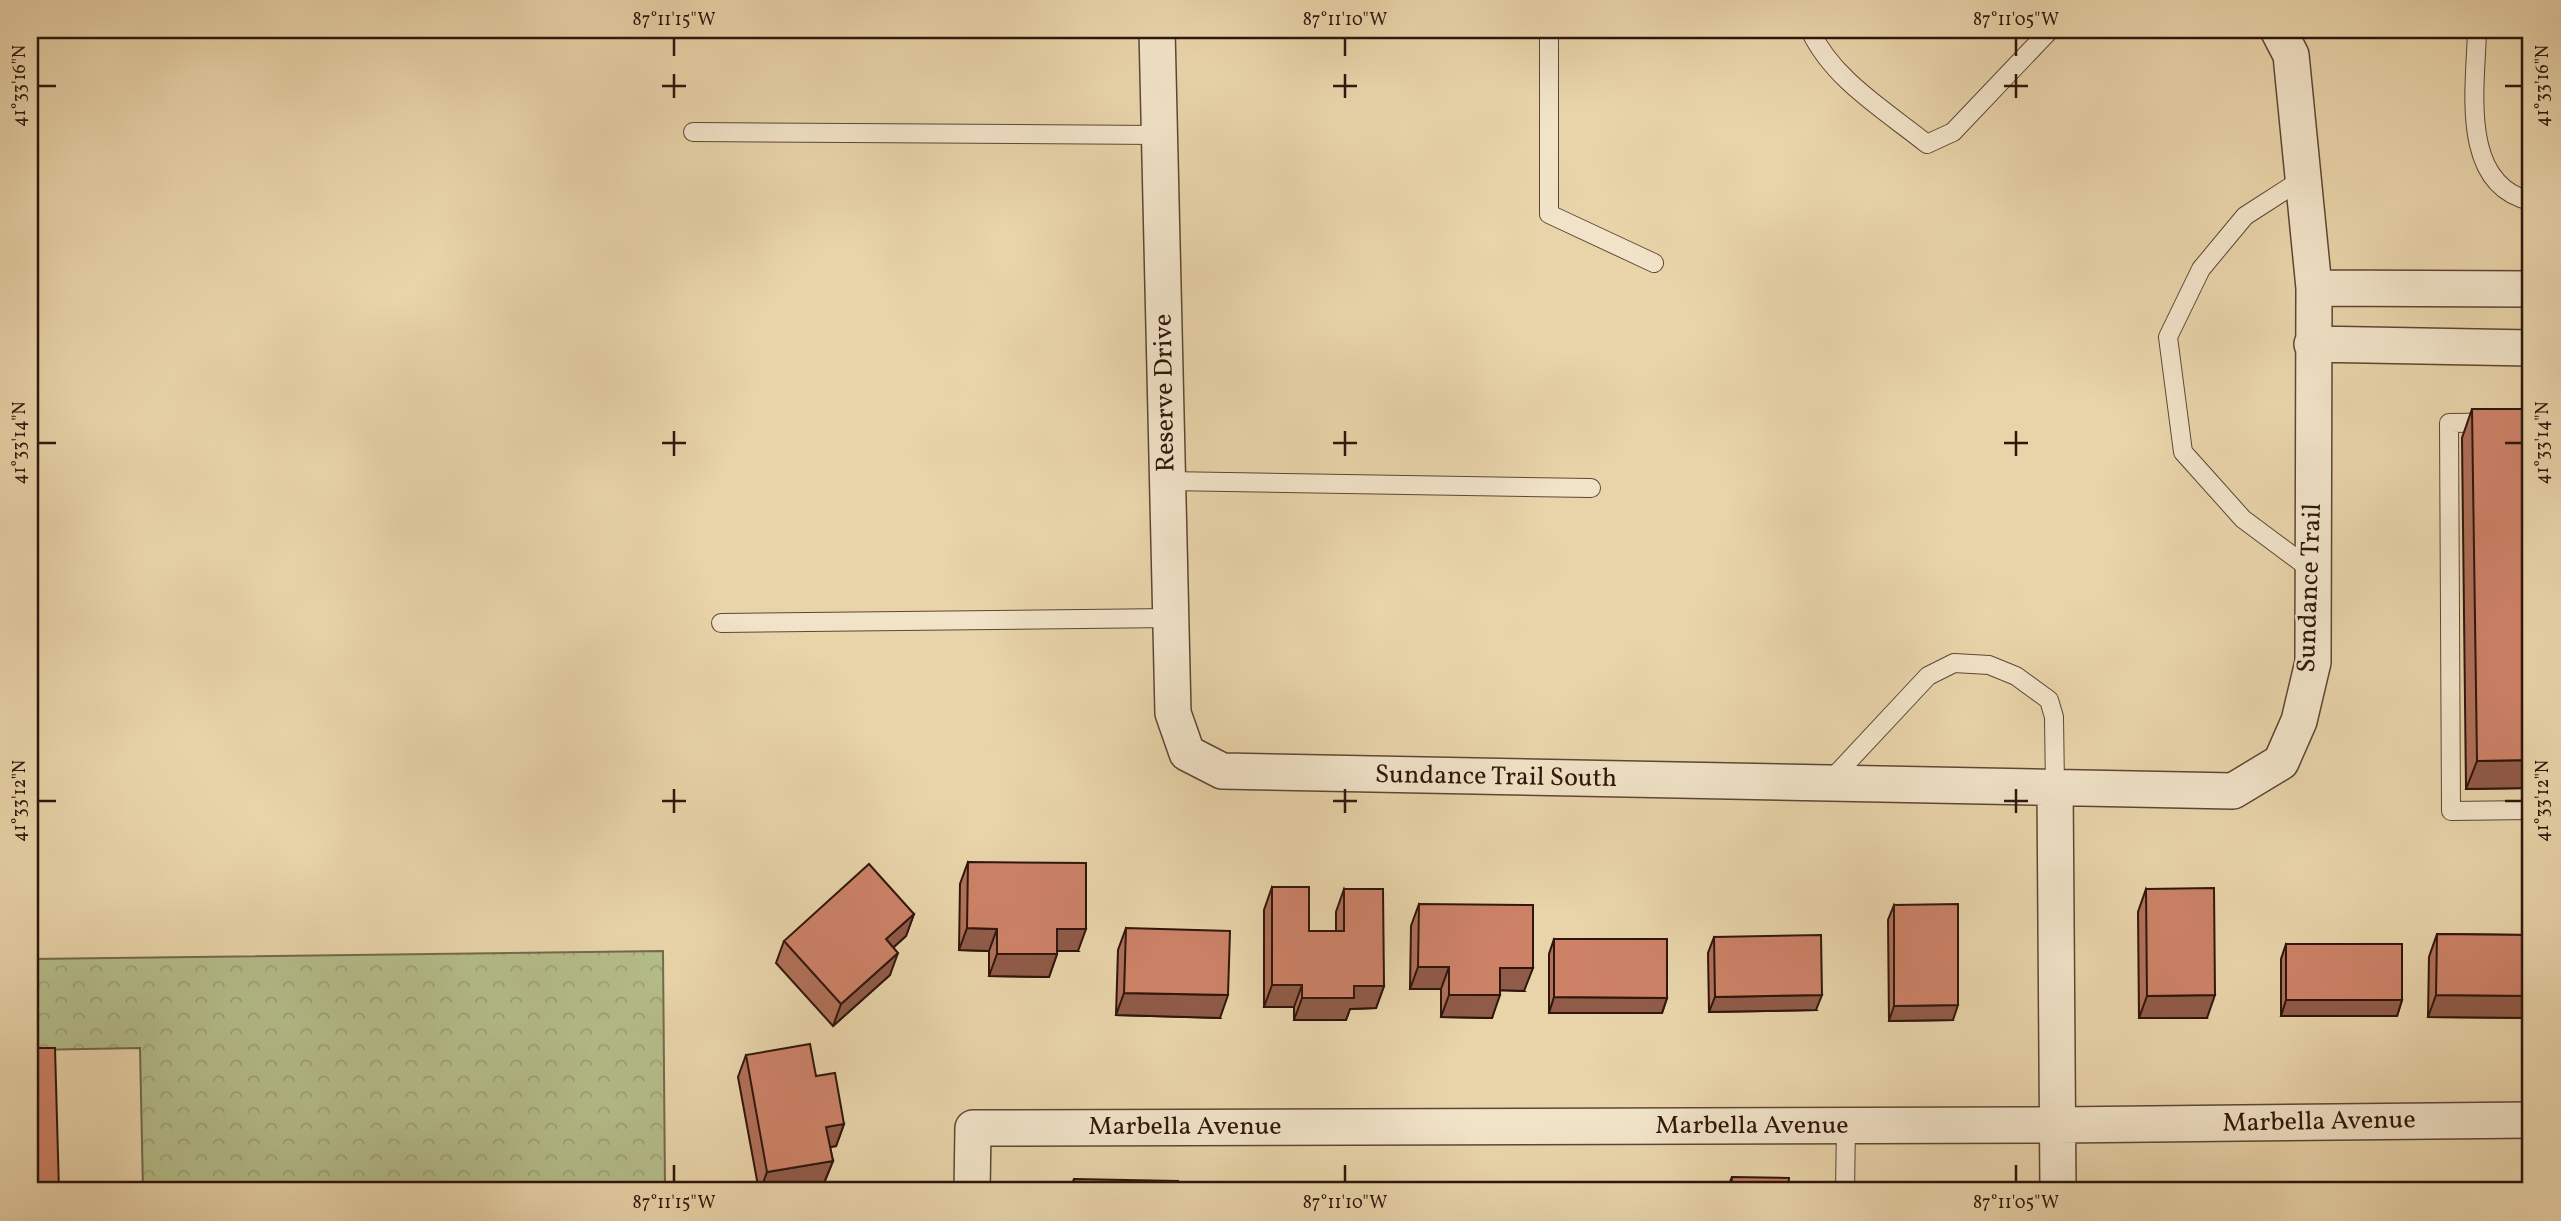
<svg xmlns="http://www.w3.org/2000/svg" width="2561" height="1221" viewBox="0 0 2561 1221" font-family="Vollkorn,serif">
<style>
.forest{fill:url(#forest-crowns);stroke:#726a4b;stroke-width:2}
.lines{fill:none;stroke-linecap:round;stroke-linejoin:round}
.service-casing{stroke:#5e4634;stroke-width:20}
.minor-casing{stroke:#5e4634;stroke-width:38}
.service{stroke:#f1e3c8;stroke-width:18}
.minor{stroke:#f1e3c8;stroke-width:35}
.wall{fill:#b07059;stroke:#2f160c;stroke-width:2}
.shaded-wall{fill:#905b49;stroke:#2f160c;stroke-width:2}
.building{fill:#cd8268;stroke:#2f160c;stroke-width:2}
.ticks{fill:none;stroke:#2f160c;stroke-width:2.5}
.labels{text-anchor:middle;dominant-baseline:central;stroke-width:5;stroke-linejoin:round;paint-order:stroke}
.street-label{font-size:26px;fill:#2f160c;stroke:#f1e3c8}
.neatline{fill:none;stroke:#2f160c;stroke-width:2.5}
.ticks-label{font-size:18px;text-anchor:middle;fill:#2f160c}
</style>
<defs>
<pattern id="forest-crowns" width="20" height="18" patternUnits="userSpaceOnUse" patternTransform="scale(1.75)"><rect width="20" height="18" fill="#b4bd8a"/><path d="M2 6a3 3 0 1 1 6 0M12 15a3 3 0 1 1 6 0" fill="none" stroke="#9ba276"/></pattern>
</defs>
<rect width="100%" height="100%" fill="#e9d4aa"/>
<filter id="stains"><feTurbulence type="fractalNoise" baseFrequency=".00286" numOctaves="4"/><feColorMatrix values="0 0 0 0 .2 0 0 0 0 .09 0 0 0 0 .02 0 0 0 .5 -.17"/></filter>
<radialGradient id="worn" r=".72"><stop offset=".6" stop-color="#630" stop-opacity="0"/><stop offset="1" stop-color="#630" stop-opacity=".3"/></radialGradient>
<path class="forest" d="M663,951l2,240h-522l-3,-143 -110,2v-91z"/>
<g class="lines">
<defs>
<path id="service" d="M1549,30v184l105,49
M1810,30c22,49 76,81 117,114l26,-12 97,-102
M2477,30c-1,54 -19,155 54,171
M693,132l466,3
M2304,178l-59,38 -44,53 -33,68 15,115 60,67 70,52
M2531,422l-82,1 2,388 80,-1
M1167,481l424,7
M721,623l450,-5
M1829,782l99,-106 26,-13 35,2 27,11 33,24 5,17 1,70
M1845,1191l1,-65"/>
<path id="minor" d="M1157,30l16,683 14,40 35,18 1011,20 48,-29 18,-41 14,-59 1,-374 -23,-233 -13,-25
M2314,288l217,1
M2312,344l219,4
M2055,787l3,404
M972,1191l1,-63 1086,-3 472,-5"/>
</defs>
<use href="#service" class="service-casing"/>
<use href="#minor" class="minor-casing"/>
<use href="#service" class="service"/>
<use href="#minor" class="minor"/>
</g>
<path class="wall" d="M2472,409l59,379 -65,1 -4,-351z
M968,862l110,89h-21v3l-8,23 -60,-1v-25l-30,-1 1,-66z
M1272,887l37,44h27v-19l8,-23 40,97 -8,22 -26,1 -4,11h-52v-13h-30v-97z
M2146,889l61,129h-68l-1,-106z
M1419,904l105,87 -24,-1 -8,28 -51,-1v-28h-31l1,-63z
M1894,905l59,115 -64,1 -1,-101z
M914,914l-8,22 -13,12 -3,27 -57,51 -57,-63 8,-22z
M1126,928l94,90 -104,-3 2,-65z
M2437,934l94,1v83l-103,-1 1,-60z
M1714,937l102,73 -107,2 -1,-59z
M1554,939l113,59 -5,15h-113v-59z
M2286,944l116,56 -5,16h-116v-57z
M746,1055l70,21 28,48 -8,22 -6,1 3,14 -9,22 -46,8h-19l-21,-114z
M1732,1177l56,14h-62z
M1074,1179l104,12h-109z"/>
<path class="shaded-wall" d="M2531,760v28l-65,1 11,-28z
M914,914l-8,22 -28,25 8,-22z
M967,928l30,1 -8,22 -30,-1z
M1057,929h29l-8,22h-29z
M898,953l-8,22 -57,51 8,-22z
M997,954h60l-8,23 -60,-1z
M1418,967h31l-8,22h-31z
M1500,968h33l-9,23 -32,-1z
M1272,985h30l-8,22h-30z
M1354,986h30l-8,22 -26,1 -4,11h-52l8,-22z
M1124,993l104,2 -8,23 -104,-3z
M1449,995h51l-8,23 -51,-1z
M1822,995l-6,15 -107,2 6,-15z
M2215,995l-8,23h-68l8,-22z
M2436,995l95,1v22l-103,-1z
M1554,997l113,1 -5,15h-113z
M2286,1000h116l-5,16h-116z
M1958,1005l-5,15 -64,1 5,-15z
M844,1124l-8,22 -18,3 8,-22z
M833,1161l-9,22 -46,8h-18l7,-19z"/>
<path class="building" d="M2472,409h59v351l-54,1z
M968,862l118,1v66h-29v25h-60v-25l-30,-1z
M869,864l45,50 -28,25 12,14 -57,51 -57,-63z
M1272,887h37v44h35v-42h39l1,97h-30v12h-52v-13h-30z
M2214,888l1,107 -68,1 -1,-107z
M1419,904l114,1v63h-33v27h-51v-28h-31z
M1958,904v101l-64,1v-101z
M1126,928l104,3 -2,64 -104,-2z
M2437,934l94,1v61l-95,-1z
M1821,935l1,60 -107,2 -1,-60z
M1554,939h113v59l-113,-1z
M2286,944h116v56h-116z
M810,1044l6,32 19,-3 9,51 -18,3 7,34 -66,11 -21,-117z
M30,1048h25l4,143h-29z
M1732,1177l57,1 -1,13h-57z
M1074,1179l104,2v10h-105z
M2162,1185h123v6h-123z
M1255,1186h110v5h-110z
M1514,1186v5h-112v-3z
M1580,1187l59,1v3h-59z
M2412,1190h55v1h-55z"/>
<path class="ticks" d="M674,38v18M1345,38v18M2016,38v18M674,74v24M1345,74v24M2016,74v24M38,86h18M662,86h24M1333,86h24M2004,86h24M2505,86h17M674,431v25M1345,431v25M2016,431v25M38,443h18M662,443h24M1333,443h24M2004,443h24M2505,443h17M674,789v24M1345,789v24M2016,789v24M38,801h18M662,801h24M1333,801h24M2004,801h24M2505,801h17M674,1165v17M1345,1165v17M2016,1165v17"/>
<g class="labels">
<g class="street-label">
<text transform="translate(1165 393) rotate(-91)">Reserve Drive</text>
<text transform="translate(2310 588) rotate(-88)">Sundance Trail</text>
<text transform="translate(1496 777) rotate(1)">Sundance Trail South</text>
<text transform="translate(2319 1122) rotate(-1)">Marbella Avenue</text>
<text x="1752" y="1126">Marbella Avenue</text>
<text x="1185" y="1127">Marbella Avenue</text>
</g>
</g>
<rect width="2561" height="1221" fill="none" stroke="#e9d4aa" stroke-width="77"/>
<rect x="38" y="38" width="2484" height="1144" class="neatline"/>
<g class="ticks-label">
<text x="674" y="25">87°11'15"W</text>
<text x="1345" y="25">87°11'10"W</text>
<text x="2016" y="25">87°11'05"W</text>
<text transform="translate(19 86) rotate(-90)" y="6">41°33'16"N</text>
<text transform="translate(2542 86) rotate(-90)" y="6">41°33'16"N</text>
<text transform="translate(19 443) rotate(-90)" y="6">41°33'14"N</text>
<text transform="translate(2542 443) rotate(-90)" y="6">41°33'14"N</text>
<text transform="translate(19 801) rotate(-90)" y="6">41°33'12"N</text>
<text transform="translate(2542 801) rotate(-90)" y="6">41°33'12"N</text>
<text x="674" y="1208">87°11'15"W</text>
<text x="1345" y="1208">87°11'10"W</text>
<text x="2016" y="1208">87°11'05"W</text>
</g>
<rect width="100%" height="100%" filter="url(#stains)"/>
<rect width="100%" height="100%" fill="url(#worn)"/>
</svg>
